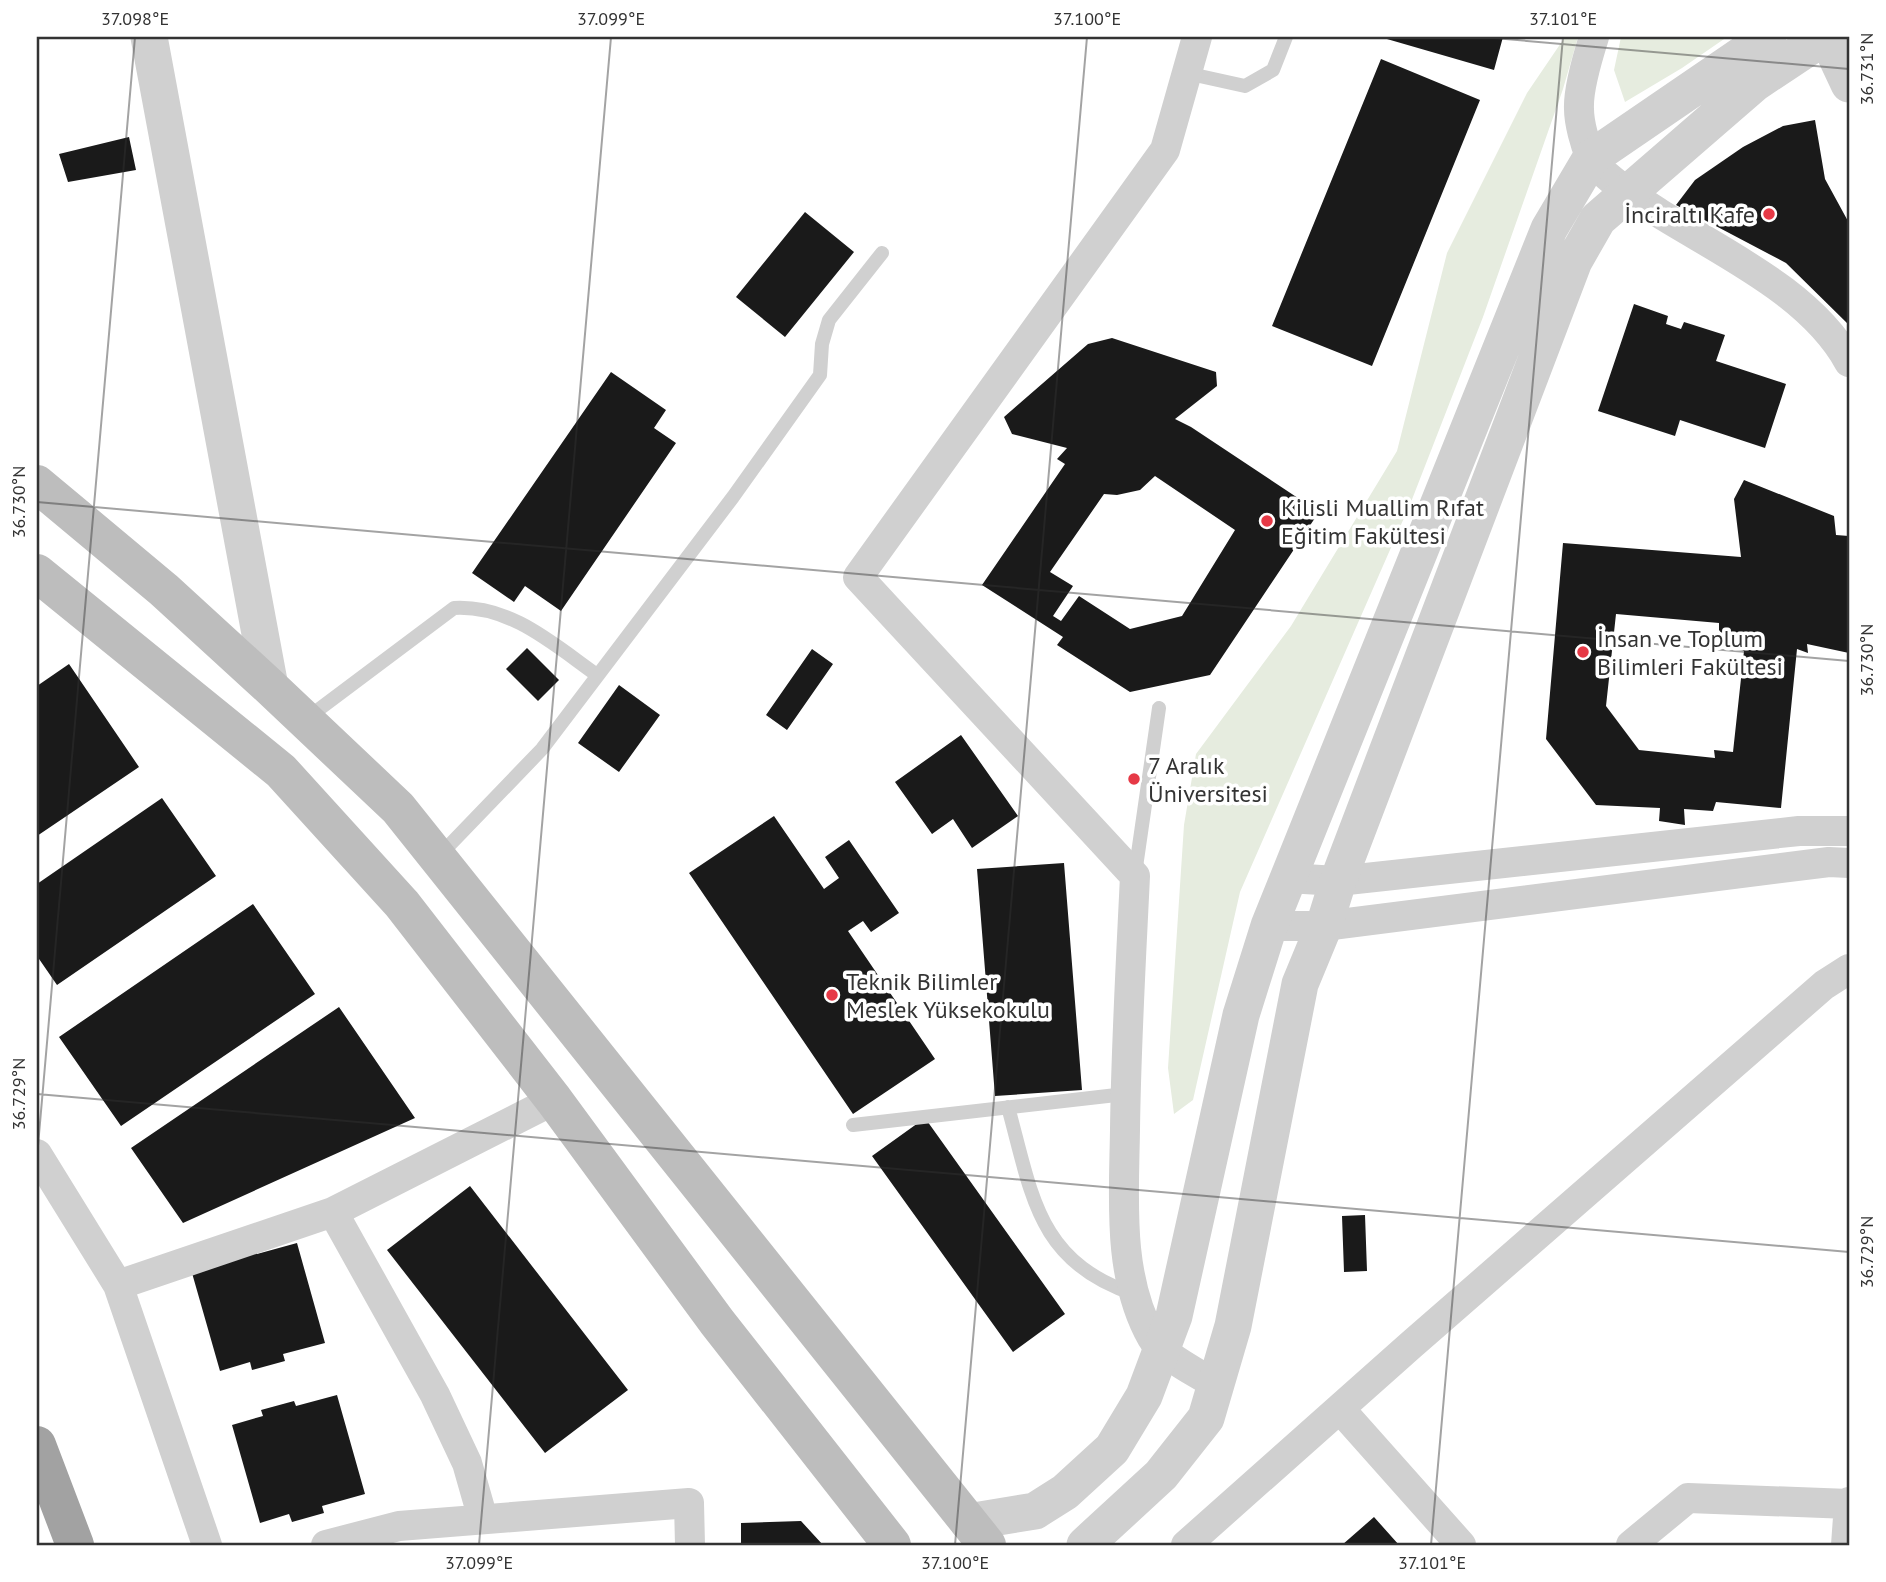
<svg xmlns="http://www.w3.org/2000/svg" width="1886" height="1582" viewBox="0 0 1886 1582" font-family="'PT Sans',sans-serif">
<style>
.green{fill:#e6ecdf}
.building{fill:#1a1a1a;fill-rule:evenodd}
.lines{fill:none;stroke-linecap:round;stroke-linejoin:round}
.service{stroke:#d0d0d0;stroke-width:14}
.minor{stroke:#d0d0d0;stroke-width:30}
.tertiary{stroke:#d0d0d0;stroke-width:37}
.secondary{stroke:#bdbdbd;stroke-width:38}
.trunk{stroke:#a2a2a2;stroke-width:38}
.ticks{fill:none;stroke:#333;stroke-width:2;stroke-opacity:0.45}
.poi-dot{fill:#e63946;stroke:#fff;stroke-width:2.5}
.labels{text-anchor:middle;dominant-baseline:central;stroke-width:7;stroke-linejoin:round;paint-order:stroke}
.poi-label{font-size:24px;fill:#333;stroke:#fff;text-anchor:start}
.neatline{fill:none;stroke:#333;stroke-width:2.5}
.ticks-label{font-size:18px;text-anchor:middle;fill:#333}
</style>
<rect width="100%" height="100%" fill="#fff"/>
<path class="green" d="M1565,37h13l-15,52 -80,228 -72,185 -171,390 -47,208 -19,14 -6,-46 16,-243 12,-71 95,-128 106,-175 50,-198 80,-160z
M1621,37h106l-45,31 -57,34 -11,-32z"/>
<path class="building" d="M1380,37h123l-9,33z
M1381,59l99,41 -108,266 -100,-40z
M1815,120l10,59 24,44v102l-63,-62 -110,-58 19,-25 48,-33 40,-21z
M129,137l7,33 -68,12 -9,-28z
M805,212l49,40 -69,85 -49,-40z
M1634,304l34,12 -2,8 15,5 3,-7 41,13 -9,26 70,23 -21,64 -85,-28 -5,16 -77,-25z
M1112,338l104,34 1,14 -42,33 16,8 128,85 -109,163 -80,17 -73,-47 6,-8 -81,-52 83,-121 -8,-5 10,-11 -55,-14 -8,-17 84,-73zM1155,476l80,54 -53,86 -52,13 -51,-33 -18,25 -8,-5 20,-30 -23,-14 54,-78 13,1 23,-5z
M611,372l55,38 -12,18 22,15 -115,168 -36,-25 -11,16 -42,-29z
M1744,480l90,36 2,19 13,1v117l-42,-9 1,9 -11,-4 -16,159 -65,-6 -3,9 -29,-2 1,16 -26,-4 1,-13 -64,-3 -50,-66 17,-196 178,14 -7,-58zM1616,614l103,9v7l15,19 10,2 -11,101 -19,-2 1,8 -76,-8 -33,-44z
M527,648l32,32 -21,21 -32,-32z
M812,649l21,15 -46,66 -21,-15z
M69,664l70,103 -102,69v-150z
M619,685l41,30 -41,57 -41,-29z
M961,735l57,81 -46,32 -19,-29 -21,15 -37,-52z
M162,798l54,78 -159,109 -20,-29v-72z
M774,816l50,73 15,-11 -14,-21 24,-17 50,73 -28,19 -8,-11 -15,10 87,128 -82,55 -164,-241z
M1064,863l18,227 -87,6 -18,-227z
M253,904l62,90 -194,132 -62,-89z
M339,1007l76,111 -232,105 -52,-75z
M925,1118l140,196 -52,38 -141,-196z
M470,1186l158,204 -83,63 -158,-203z
M1365,1215l2,56 -23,1 -2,-56z
M297,1243l28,100 -42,11 2,7 -33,9 -2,-8 -30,9 -28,-98 63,-24 2,5z
M337,1395l28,99 -43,12 2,7 -32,9 -3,-8 -29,9 -28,-98 31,-9 -2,-6 33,-9 2,5z
M1374,1517l25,28h-57z
M801,1521l22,24h-82v-22z"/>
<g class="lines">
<path class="service" d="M1186,73l59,13 28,-16 13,-33
M306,719l148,-111c57,-3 99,36 143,67
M438,857l104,-108 191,-252 87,-122 2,-31 7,-24 53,-67
M1135,874l24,-166
M1008,1107c24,87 29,155 126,187
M853,1125l272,-31"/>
<path class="minor" d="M1197,37l-32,113 -307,427 277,299c-4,84 -9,169 -10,254 -1,68 -8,146 27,208 10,18 46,35 64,47
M1594,37c-6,19 -16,53 -15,72 0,14 6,35 11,47 8,18 52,46 69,57 64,40 153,81 190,149
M1287,878l51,3 461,-50h50
M1269,926h55l505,-64 20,1
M37,1154l81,131 89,260
M333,1212l102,183 32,68 16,56
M118,1285l215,-73 221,-112
M1340,1409l121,136
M326,1545l73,-19 290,-23 1,42
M1186,1545l225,-200 413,-360 25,-16
M1631,1545l57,-47 161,6v-2
M1846,1545l3,-41"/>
<path class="tertiary" d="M149,37l121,650
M1827,37l22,47
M968,1522l67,-11 30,-19 47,-43 32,-53 30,-80 67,-301 28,-89 280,-697 42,-71 177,-121
M1085,1545l76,-70 45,-57 27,-92 67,-342 24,-58 14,-45 236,-620 24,-42 157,-136 69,-46"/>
<path class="secondary" d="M37,484l127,106 106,97 128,121 589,737
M37,573l244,198 121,133 152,196 163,222 175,223"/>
<path class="trunk" d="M37,1445l38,100"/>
</g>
<path class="ticks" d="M1482,37l367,32M37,502l1812,159M37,1094l1812,158M37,1157l98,-1120M479,1545l132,-1508M955,1545l132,-1508M1431,1545l132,-1508"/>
<g class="poi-dot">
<circle cx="1769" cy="214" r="7"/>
<circle cx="1267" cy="521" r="7"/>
<circle cx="1583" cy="652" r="7"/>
<circle cx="1134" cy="779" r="7"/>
<circle cx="832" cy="995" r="7"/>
</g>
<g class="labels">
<g class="poi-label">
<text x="1755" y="214" text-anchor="end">İnciraltı Kafe</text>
<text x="1281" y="507">Kilisli Muallim Rıfat<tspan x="1281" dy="28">Eğitim Fakültesi</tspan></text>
<text x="1597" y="638">İnsan ve Toplum<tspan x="1597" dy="28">Bilimleri Fakültesi</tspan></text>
<text x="1148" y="765">7 Aralık<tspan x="1148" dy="28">Üniversitesi</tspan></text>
<text x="846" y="981">Teknik Bilimler<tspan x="846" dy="28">Meslek Yüksekokulu</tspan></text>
</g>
</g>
<rect width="1886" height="1582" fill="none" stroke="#ffffff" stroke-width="77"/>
<rect x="38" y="38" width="1810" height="1506" class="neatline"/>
<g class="ticks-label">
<text x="135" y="25">37.098°E</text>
<text x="611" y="25">37.099°E</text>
<text x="1087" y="25">37.100°E</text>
<text x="1563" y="25">37.101°E</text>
<text transform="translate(1867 69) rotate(-90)" y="6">36.731°N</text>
<text transform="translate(19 502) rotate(-90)" y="6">36.730°N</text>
<text transform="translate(1867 660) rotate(-90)" y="6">36.730°N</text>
<text transform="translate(19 1094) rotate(-90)" y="6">36.729°N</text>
<text transform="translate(1867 1252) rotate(-90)" y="6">36.729°N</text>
<text x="479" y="1569">37.099°E</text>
<text x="955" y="1569">37.100°E</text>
<text x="1432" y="1569">37.101°E</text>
</g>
</svg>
